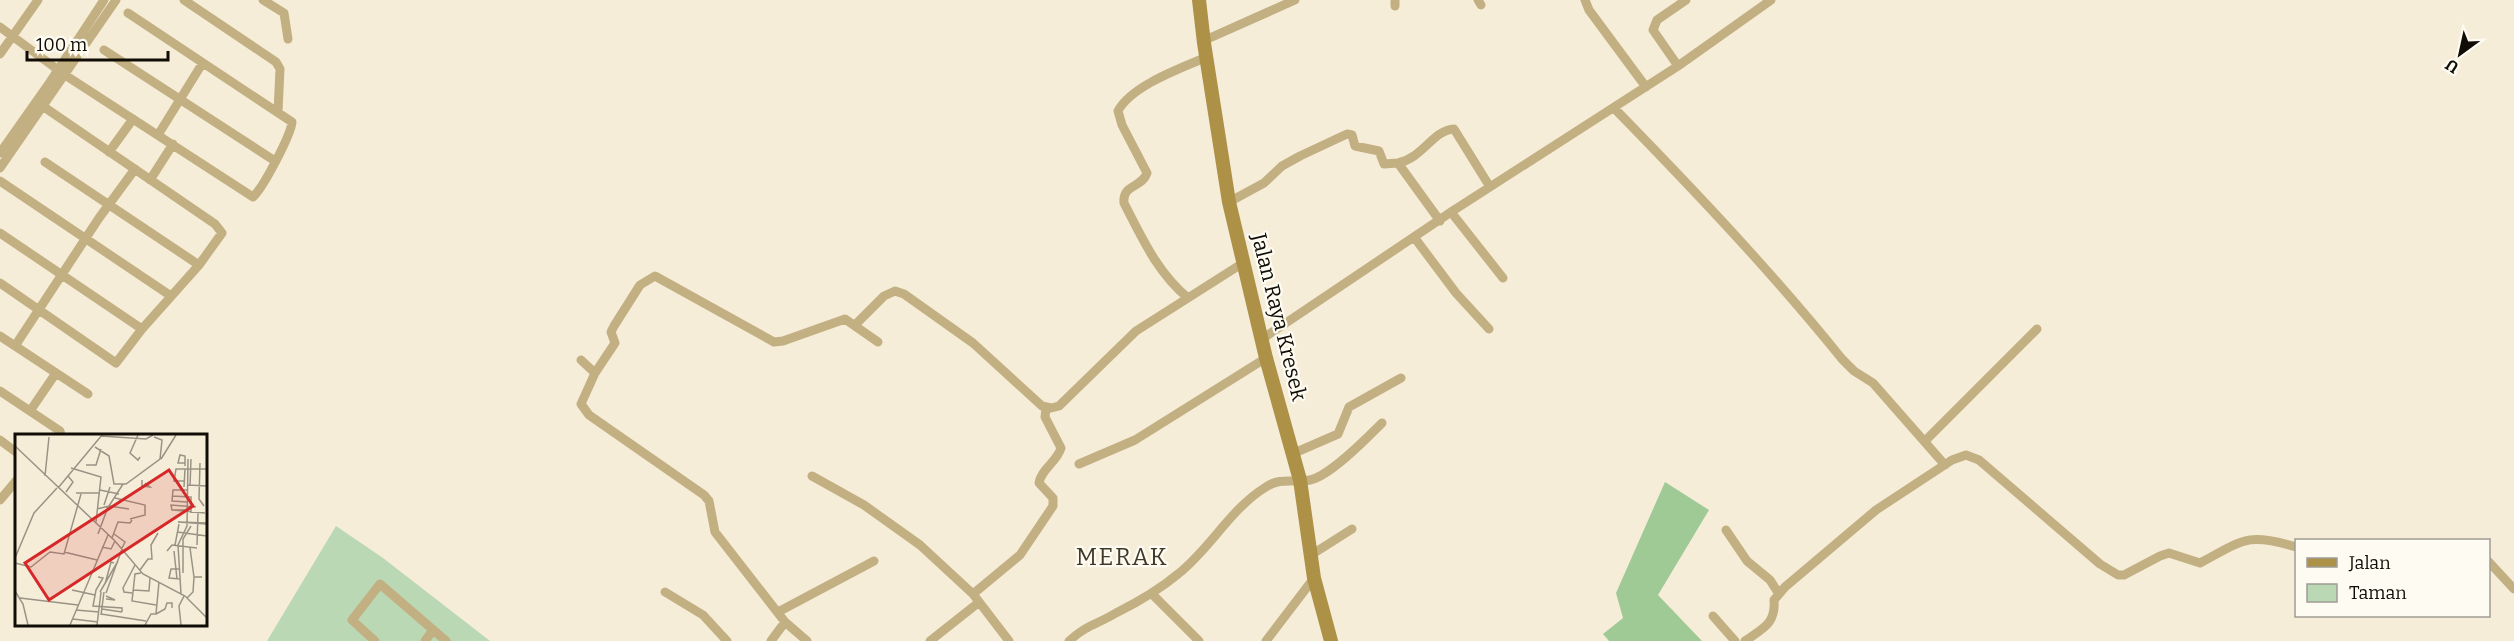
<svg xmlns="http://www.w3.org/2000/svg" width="2514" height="641" viewBox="0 0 2514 641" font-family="Bitter,serif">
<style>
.green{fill:#bad8b3}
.forest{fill:#a0ca95}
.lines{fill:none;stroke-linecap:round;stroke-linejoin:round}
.street{stroke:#c3b082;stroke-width:9}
.secondary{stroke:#ad9147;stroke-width:14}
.labels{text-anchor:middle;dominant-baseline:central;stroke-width:4.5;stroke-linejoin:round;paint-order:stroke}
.street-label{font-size:21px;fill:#100d07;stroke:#fefbf3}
.quarter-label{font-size:24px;letter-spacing:1.5px;fill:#403929;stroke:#fefbf3}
.inset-road{fill:none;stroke:#9a9385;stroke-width:1.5}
.view{fill:#d62828;fill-opacity:0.15;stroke:#d62828;stroke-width:3}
.inset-edge{fill:none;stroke:#100d07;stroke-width:3}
</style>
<rect width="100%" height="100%" fill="#f6edd9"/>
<path class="green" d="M336,526l47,32 107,83h-223z"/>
<path class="forest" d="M1665,482l44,28 -51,85 44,46h-93l-6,-7 20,-16 -7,-25z"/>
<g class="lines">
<path class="street" d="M184,0l92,62 4,7 -2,43
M263,0l21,13 4,26
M1395,0v6
M1478,0l3,5
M1585,0l4,10 57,77
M0,27l65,48 188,122c10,-9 38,-62 39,-75l-164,-109
M1203,41l92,-41
M104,50l171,111
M0,54l38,-54
M1678,66l-25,-36 4,-10 29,-20
M1614,108c79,81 157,163 228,251l12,12 19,12 72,82
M158,135l44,-71
M109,152l24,-33
M0,153l50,-71 54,-82
M45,162l154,103
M1398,163c25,-5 35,-33 56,-34l36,58
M0,168l116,-168
M150,180l23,-36
M0,181l171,115
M1229,202l35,-19 18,-17 18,-10 47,-22 5,1 3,11 24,5 5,13 14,-1 42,58
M1451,212l52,66
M0,233l142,96
M1414,237l42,56 33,36
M0,283l116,80 26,-34 57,-64 23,-32 -7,-9 -171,-117
M1188,298c-31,-26 -46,-60 -64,-95 -2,-19 18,-15 23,-30l-25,-48 -4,-14c13,-25 63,-43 89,-54
M855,325l29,-29 11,-5 9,3 69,49 69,63 9,2 8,-2 77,-75 107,-68
M0,336l88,58
M1262,339l189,-127 227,-146 93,-66
M15,346l84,-128 36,-49
M581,360l14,13
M0,391l60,40 1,5
M30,411l26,-38
M0,440l16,12
M1925,441l112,-112
M1292,454l46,-20 11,-27 52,-29
M1079,464l56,-24 131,-82
M812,476l52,29 56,40 53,49 36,47
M0,500l16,-19
M1726,530l21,31 23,19 9,14
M1311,555l41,-26
M2488,561l26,28
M665,592l38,23 24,26
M973,594l47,-39 33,-49v-8l-14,-15c2,-14 18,-21 22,-35l-16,-31 1,-9
M1152,594l47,47
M778,612l96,-51
M1713,616l22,25
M375,641l-23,-21 28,-36 66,57
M425,641l8,-11
M771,641l14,-19
M807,641l-22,-19 -70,-90 -6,-31 -5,-6 -115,-80 -8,-11 14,-31 20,-30 -4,-11 3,-6 26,-41 15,-9 119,66 9,-1 62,-22 33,23
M930,641l48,-38
M1069,641c19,-17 27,-16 47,-28 22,-11 43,-23 62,-39 32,-25 53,-66 88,-87 14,-10 28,-4 44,-7 20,-4 57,-42 72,-57
M1266,641l48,-63
M1745,641c18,-13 31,-17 29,-41l11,-13 91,-77 76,-50 14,-5 13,5 121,104 18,11h6l36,-19 9,-3 31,10c43,-23 47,-31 96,-16"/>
<path class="secondary" d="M1199,0l5,43 25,159 37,156 34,122 14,98 17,63"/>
</g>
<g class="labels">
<g class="street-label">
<text transform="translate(1279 317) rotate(76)">Jalan Raya Kresek</text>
</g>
<g class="quarter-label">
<text x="1122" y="557">MERAK</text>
</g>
</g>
<g transform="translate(15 434)">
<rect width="192" height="192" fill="#f6edd9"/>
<path class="inset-road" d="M123,1l-8,18 8,7 2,-3M86,2l45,3 7,-4M0,12l100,95 28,33 42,22 22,22M80,13l14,9 5,28h12l34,-25 2,-19 -8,-3M146,25l15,-24M185,29l-1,36 5,7M71,31h10l5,-16M170,32v-10l-5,-1 -2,8h7M56,34l30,9 -5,45M30,42l4,-39M127,46v6l8,1 -5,-4M169,47h-10l2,-12h31M173,51l19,1M175,52l1,-27M169,53l1,-18M43,54l44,-53M85,56l19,4M51,58l7,-10 -5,-6M61,59h24M157,62l19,1v16M100,64l30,7v10l-15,4M172,68l-15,-1 1,-11h14M89,71l6,-18M94,72l20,3M82,75l12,-3 14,-22M158,76l32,3M170,76h-13l-1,-5 25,2M192,89l-29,-1 29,2M162,98l30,4M83,100l10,-27M99,100l11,8 -3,6M97,104l6,-16 12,1 2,-3M160,111l4,-21M182,111l1,-32M87,113l9,2 4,-8M175,114l4,29M152,117l5,-6 25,3M159,117l3,28M49,118l33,8M0,124l19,-45 23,-25M0,129l16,4 19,-15 14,2 17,-60M164,135h-8l-2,9 11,1M125,136l8,-11h4l-1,-14 7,-12M126,139l-6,1 -3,27 24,4M168,139v-34l8,-13M83,143l5,1 -7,12 -3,16 29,2v4M90,150l6,-22 3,1M57,156l23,5M118,156l16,1 1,-13M0,157l8,13 5,21M85,158l18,-31M91,159l16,-44M117,159l-8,-1 -1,-4 12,-23M166,160l-3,-49 9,-19 1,-67M5,164l58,7M172,164l6,-6 1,-15h8M91,165l9,1 -9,-4M87,175l20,3M61,176l23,2M86,180l45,7M141,180l9,-5 2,-6h5v5M86,181l3,-23M58,185l25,3M55,191l38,-90M82,191l4,-33M130,191l6,-11h5l3,-32M166,191l-2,-19 5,-10"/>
<path class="view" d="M154,36l24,36 -144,94 -24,-37z"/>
<rect width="192" height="192" class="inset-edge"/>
</g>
<rect x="2295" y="539" width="195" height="78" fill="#fefbf3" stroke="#9f9c95" stroke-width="1.5"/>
<rect x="2307" y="558" width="30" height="9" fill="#ad9147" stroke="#9f9c95" stroke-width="1.5"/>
<text x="2349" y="569" font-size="18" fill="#100d07">Jalan</text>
<rect x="2307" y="584" width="30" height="18" fill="#bad8b3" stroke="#9f9c95" stroke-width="1.5"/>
<text x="2349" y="599" font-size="18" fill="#100d07">Taman</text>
<g transform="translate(2460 54) rotate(213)" stroke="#fefbf3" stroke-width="4.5" paint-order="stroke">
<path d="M0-4.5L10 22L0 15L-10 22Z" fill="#100d07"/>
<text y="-9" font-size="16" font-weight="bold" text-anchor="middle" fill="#100d07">U</text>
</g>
<path d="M27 51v9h141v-9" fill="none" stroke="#100d07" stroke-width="3"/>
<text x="36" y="51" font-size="18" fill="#100d07" stroke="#fefbf3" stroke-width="4.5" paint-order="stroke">100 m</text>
</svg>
